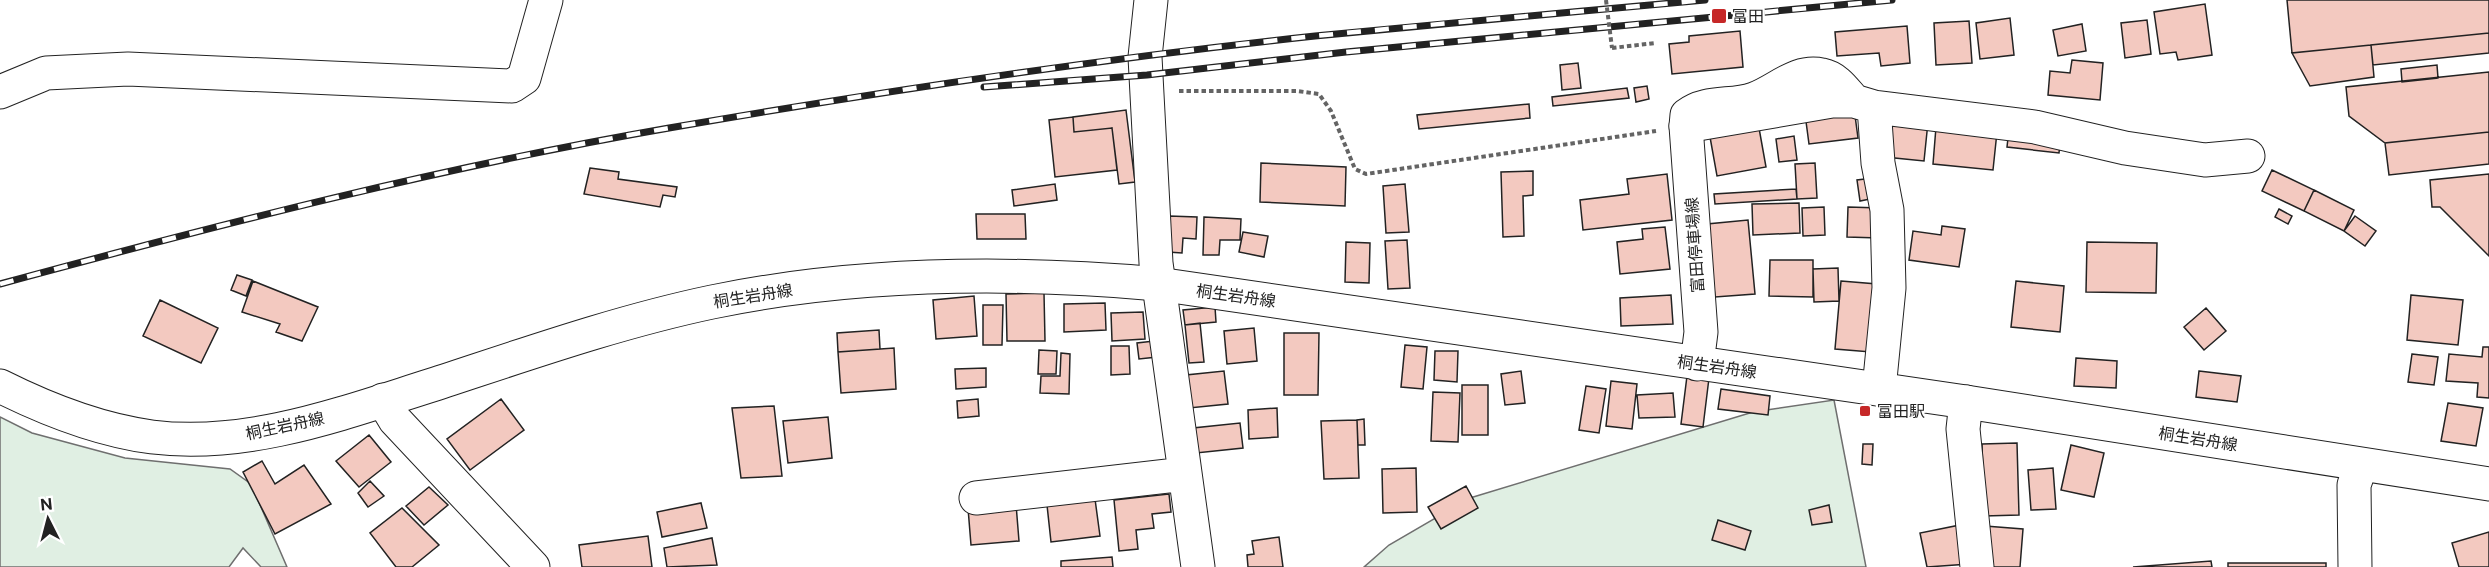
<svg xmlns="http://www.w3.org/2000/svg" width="2489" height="567" viewBox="0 0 2489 567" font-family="'Public Sans','Noto Sans JP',sans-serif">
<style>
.green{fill:#e0efe3;stroke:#6f6f6f;stroke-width:1.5}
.building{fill:#f3c9c0;stroke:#222;stroke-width:1.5}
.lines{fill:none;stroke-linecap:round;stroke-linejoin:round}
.minor-casing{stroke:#222;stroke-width:35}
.major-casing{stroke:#222;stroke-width:35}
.path{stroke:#646464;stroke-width:4;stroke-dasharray:4.5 3;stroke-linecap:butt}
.minor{stroke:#fff;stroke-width:33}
.major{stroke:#fff;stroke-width:33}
.rail-casing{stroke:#222;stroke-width:7}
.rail{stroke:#fff;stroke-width:4.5;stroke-dasharray:14;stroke-linecap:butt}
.path-bridge{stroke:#646464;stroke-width:4;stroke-dasharray:4.5 3;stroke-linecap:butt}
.poi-dot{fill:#c62828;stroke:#fff;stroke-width:2}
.labels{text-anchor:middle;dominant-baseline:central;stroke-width:4.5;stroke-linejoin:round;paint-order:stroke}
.poi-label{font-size:16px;fill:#222;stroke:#fff;text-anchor:start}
.street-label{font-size:16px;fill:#222;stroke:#fff}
</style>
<rect width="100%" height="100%" fill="#fff"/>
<path class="green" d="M1834,400l32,167h-502l25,-22 81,-47 283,-86z
M0,417l32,16 93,25 105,11 21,15 36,83h-26l-18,-19 -14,19h-229z"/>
<path class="building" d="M2287,0h202v33l-197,20z
M2205,4l7,51 -34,5 -2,-8 -16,2 -6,-42z
M2010,18l4,37 -34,4 -4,-36z
M2147,20l4,34 -26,4 -4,-35z
M1969,21l3,42 -36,2 -2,-42z
M2082,24l4,27 -28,5 -5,-26z
M1907,26l3,37 -29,3 -2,-13 -42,3 -2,-24z
M1740,31l3,36 -71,7 -3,-30 20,-2v-6z
M2489,33v20l-116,12 -2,-20z
M2371,45l3,32 -64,9 -18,-33z
M2072,60l31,3 -3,37 -52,-5 2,-24 20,2z
M1578,63l3,25 -19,2 -2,-25z
M2437,65l1,13 -36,4 -1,-13z
M2489,72v60l-104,11 -36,-27 -3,-29z
M1647,86l2,13 -13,3 -2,-14z
M1627,88l2,10 -76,8 -1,-9z
M1529,104l1,14 -111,11 -2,-14z
M1854,108l4,30 -49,6 -4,-30z
M1126,110l9,72 -16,2 -7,-56 -38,4 -1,-15z
M1073,117l1,15 38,-4 5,42 -62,7 -6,-57z
M1888,118l40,4 -4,39 -39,-4z
M1936,127l61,5 -4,38 -60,-6z
M1759,128l7,39 -49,9 -7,-39z
M2009,129l52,6 -2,18 -52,-6z
M2489,132v32l-100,11 -4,-32z
M1794,136l3,24 -18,2 -3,-23z
M1261,163l85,4 -1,39 -85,-4z
M1815,163l2,35 -20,1 -2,-35z
M590,168l29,4 -1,7 59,8 -2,10 -12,-2 -3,12 -76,-13z
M2272,170l42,20 -10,21 -42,-20z
M1533,171v24l-10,1 1,40 -21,1 -2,-65z
M1667,174l5,46 -89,10 -3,-30 49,-6 -2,-15z
M2489,174v82l-49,-49h-8l-2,-27z
M1873,178l2,20 -15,3 -3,-21z
M1055,184l2,16 -43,6 -2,-16z
M1405,184l4,48 -23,1 -3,-47z
M1796,189l1,10 -82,5 -1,-10z
M2314,190l40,20 -10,21 -40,-20z
M1799,203l1,30 -47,2 -1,-31z
M1824,207l1,28 -22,1 -1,-28z
M1848,207l32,1 -1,30 -32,-1z
M2279,209l13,7 -4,8 -13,-7z
M976,214h49l1,25h-49z
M1169,216l28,1 -1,22 -13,-1 -1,15 -14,-1z
M2355,216l21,15 -11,15 -21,-15z
M1204,217l37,2 -1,21h-20l-1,15h-16z
M1748,220l7,74 -40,3 -8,-73z
M1942,226l23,3 -6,38 -50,-7 4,-29 28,4z
M1665,227l5,42 -50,5 -3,-32 26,-3 -1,-10z
M1243,232l25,4 -4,21 -25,-5z
M1407,240l3,48 -22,1 -3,-48z
M1346,242l24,1 -1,40 -24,-1z
M2087,242l70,1 -1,50 -70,-1z
M1770,260h43v37l-44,-1z
M1838,268l1,33 -25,1 -1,-33z
M237,275l15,5 -6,16 -15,-6z
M253,281l65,26 -16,34 -26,-9 4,-8 -38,-12z
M1841,281l36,3 -6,68 -36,-3z
M2016,281l48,5 -4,46 -49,-5z
M1044,293l1,48h-38l-1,-47z
M1671,295l2,29 -52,2 -1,-28z
M2411,295l52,5 -5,45 -51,-5z
M974,296l3,40 -41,3 -3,-39z
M160,300l58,28 -17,35 -58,-27z
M1105,303l1,27 -42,2v-28z
M983,305h20l-1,40h-19z
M1215,307l1,15 -31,3 -2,-15z
M2206,308l20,23 -22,19 -20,-23z
M1143,312l2,27 -33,2 -1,-28z
M1200,323l4,39 -15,1 -4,-38z
M1254,328l3,33 -30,3 -3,-33z
M879,330l1,19 -42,3 -1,-19z
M1284,333h35l-1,62h-34z
M1154,341l3,16 -18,2 -2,-16z
M1405,345l22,2 -4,42 -22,-2z
M1111,346h18l1,28 -19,1z
M2483,347h6v51l-12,-1 1,-14 -32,-2 3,-27 33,3z
M894,348l2,41 -55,4 -3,-41z
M1039,350l18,1 -1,23h-18z
M1435,351h23l-1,31 -23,-2z
M1061,353l9,1 -1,40 -29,-1 1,-17h19z
M2412,354l26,3 -4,28 -26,-3z
M2076,358l41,3 -1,27 -42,-2z
M986,368v19l-30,2 -1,-20z
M1224,371l4,33 -39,4 -3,-33z
M1521,371l4,32 -20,2 -4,-31z
M2199,371l42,5 -4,26 -41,-5z
M1687,376l22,2 -6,49 -22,-3z
M1611,381l26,3 -5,45 -26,-3z
M1462,385h26v50h-26z
M1586,386l20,3 -7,44 -20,-3z
M1721,389l49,7 -2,19 -50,-6z
M1433,392l27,1 -2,49 -27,-1z
M1673,393l2,24 -36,1 -2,-23z
M501,399l23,31 -54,40 -23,-31z
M978,399l1,17 -21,2 -1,-17z
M2448,403l35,5 -7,38 -35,-5z
M774,406l8,70 -41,2 -9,-70z
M1277,408l1,29 -29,2 -1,-29z
M828,417l4,41 -44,5 -5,-42z
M1364,419l1,26h-7l-1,-25z
M1357,420l2,58 -35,1 -3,-58z
M1240,423l3,25 -47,5 -3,-25z
M369,435l22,27 -32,25 -23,-26z
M2017,443l2,72 -35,1 -2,-72z
M1863,444h10l-1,21 -10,-1z
M2071,445l33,8 -10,44 -33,-7z
M262,461l13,23 29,-19 27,39 -56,30 -32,-62z
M1416,468l1,44 -34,1 -1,-44z
M2053,468l3,41 -25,1 -3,-40z
M370,481l14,15 -16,11 -10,-14z
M1466,486l12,22 -37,21 -13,-22z
M429,487l19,18 -24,20 -18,-19z
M1169,494l2,18 -19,2 2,14 -18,2 2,19 -19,2 -5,-51z
M1095,499l5,37 -49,6 -4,-37z
M701,503l6,25 -45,9 -5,-25z
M1016,504l3,37 -48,4 -3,-37z
M1829,505l3,17 -20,3 -3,-15z
M402,508l37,37 -27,22h-16l-26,-34z
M1718,520l33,11 -6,19 -33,-10z
M1960,525l9,39 -42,3 -7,-34z
M1985,526l38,3 -3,38h-38z
M2489,532v35h-30l-7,-24z
M648,536l4,31h-70l-3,-22z
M1279,537l4,30h-35l-1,-12 7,-1 -2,-13z
M712,538l5,27 -50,2 -3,-19z
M1112,557l1,10h-52v-6z
M2211,561l1,6h-79z
M2228,563h98v4h-98z"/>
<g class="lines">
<defs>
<path id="minor" d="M1151,0l-6,57 11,206 42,304
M0,92l46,-19 82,-4 384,17 12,-8 22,-78
M1854,101c-9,-10 -17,-23 -32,-26 -26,-6 -45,16 -68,24 -22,8 -48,1 -67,16l-1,11 146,-25h22l20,6 161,20 90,21 80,12 43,-4
M1874,107l4,56 9,47 2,78 -10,101
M383,400l12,20 138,147
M1966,402l-3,27 14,138
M976,498l209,-24
M2355,567l-1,-82 7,-20"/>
<path id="major" d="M1686,126l15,206 -4,32
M0,386c48,24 99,44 152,51 96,12 191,-24 280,-52 92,-30 185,-63 280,-83 146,-30 299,-31 446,-18l808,118 523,82"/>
</defs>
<use href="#minor" class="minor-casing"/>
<use href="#major" class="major-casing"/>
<path class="path" d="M1612,48l43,-5
M1179,91h118l22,3 12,17 24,58 11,5 290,-43"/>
<use href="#minor" class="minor"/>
<use href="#major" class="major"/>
<defs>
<path id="rail" d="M984,87l163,-12 199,-23 546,-52
M0,284c221,-60 443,-117 669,-156 214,-37 430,-69 646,-92 130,-13 260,-24 390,-36"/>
</defs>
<use href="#rail" class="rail-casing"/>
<use href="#rail" class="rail"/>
<path class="path-bridge" d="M1606,0l6,48"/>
</g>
<g class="poi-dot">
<rect x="1711" y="8" width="16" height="16" rx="3"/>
<rect x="1859" y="405" width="12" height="12" rx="3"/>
</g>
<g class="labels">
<g class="poi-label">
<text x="1732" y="16">富田</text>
<text x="1877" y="411">富田駅</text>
</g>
<g class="street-label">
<text transform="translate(1695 245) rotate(-94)">富田停車場線</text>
<text transform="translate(753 296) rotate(-9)">桐生岩舟線</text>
<text transform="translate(1236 296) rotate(8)">桐生岩舟線</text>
<text transform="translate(1717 367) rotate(8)">桐生岩舟線</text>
<text transform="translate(285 426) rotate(-12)">桐生岩舟線</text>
<text transform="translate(2198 439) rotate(9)">桐生岩舟線</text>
</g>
</g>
<g transform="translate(48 519) rotate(354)" stroke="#ffffff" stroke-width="4.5" paint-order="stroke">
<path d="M0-4.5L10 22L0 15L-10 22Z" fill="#222222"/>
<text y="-9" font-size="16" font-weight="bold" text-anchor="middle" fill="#222222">N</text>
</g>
</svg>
